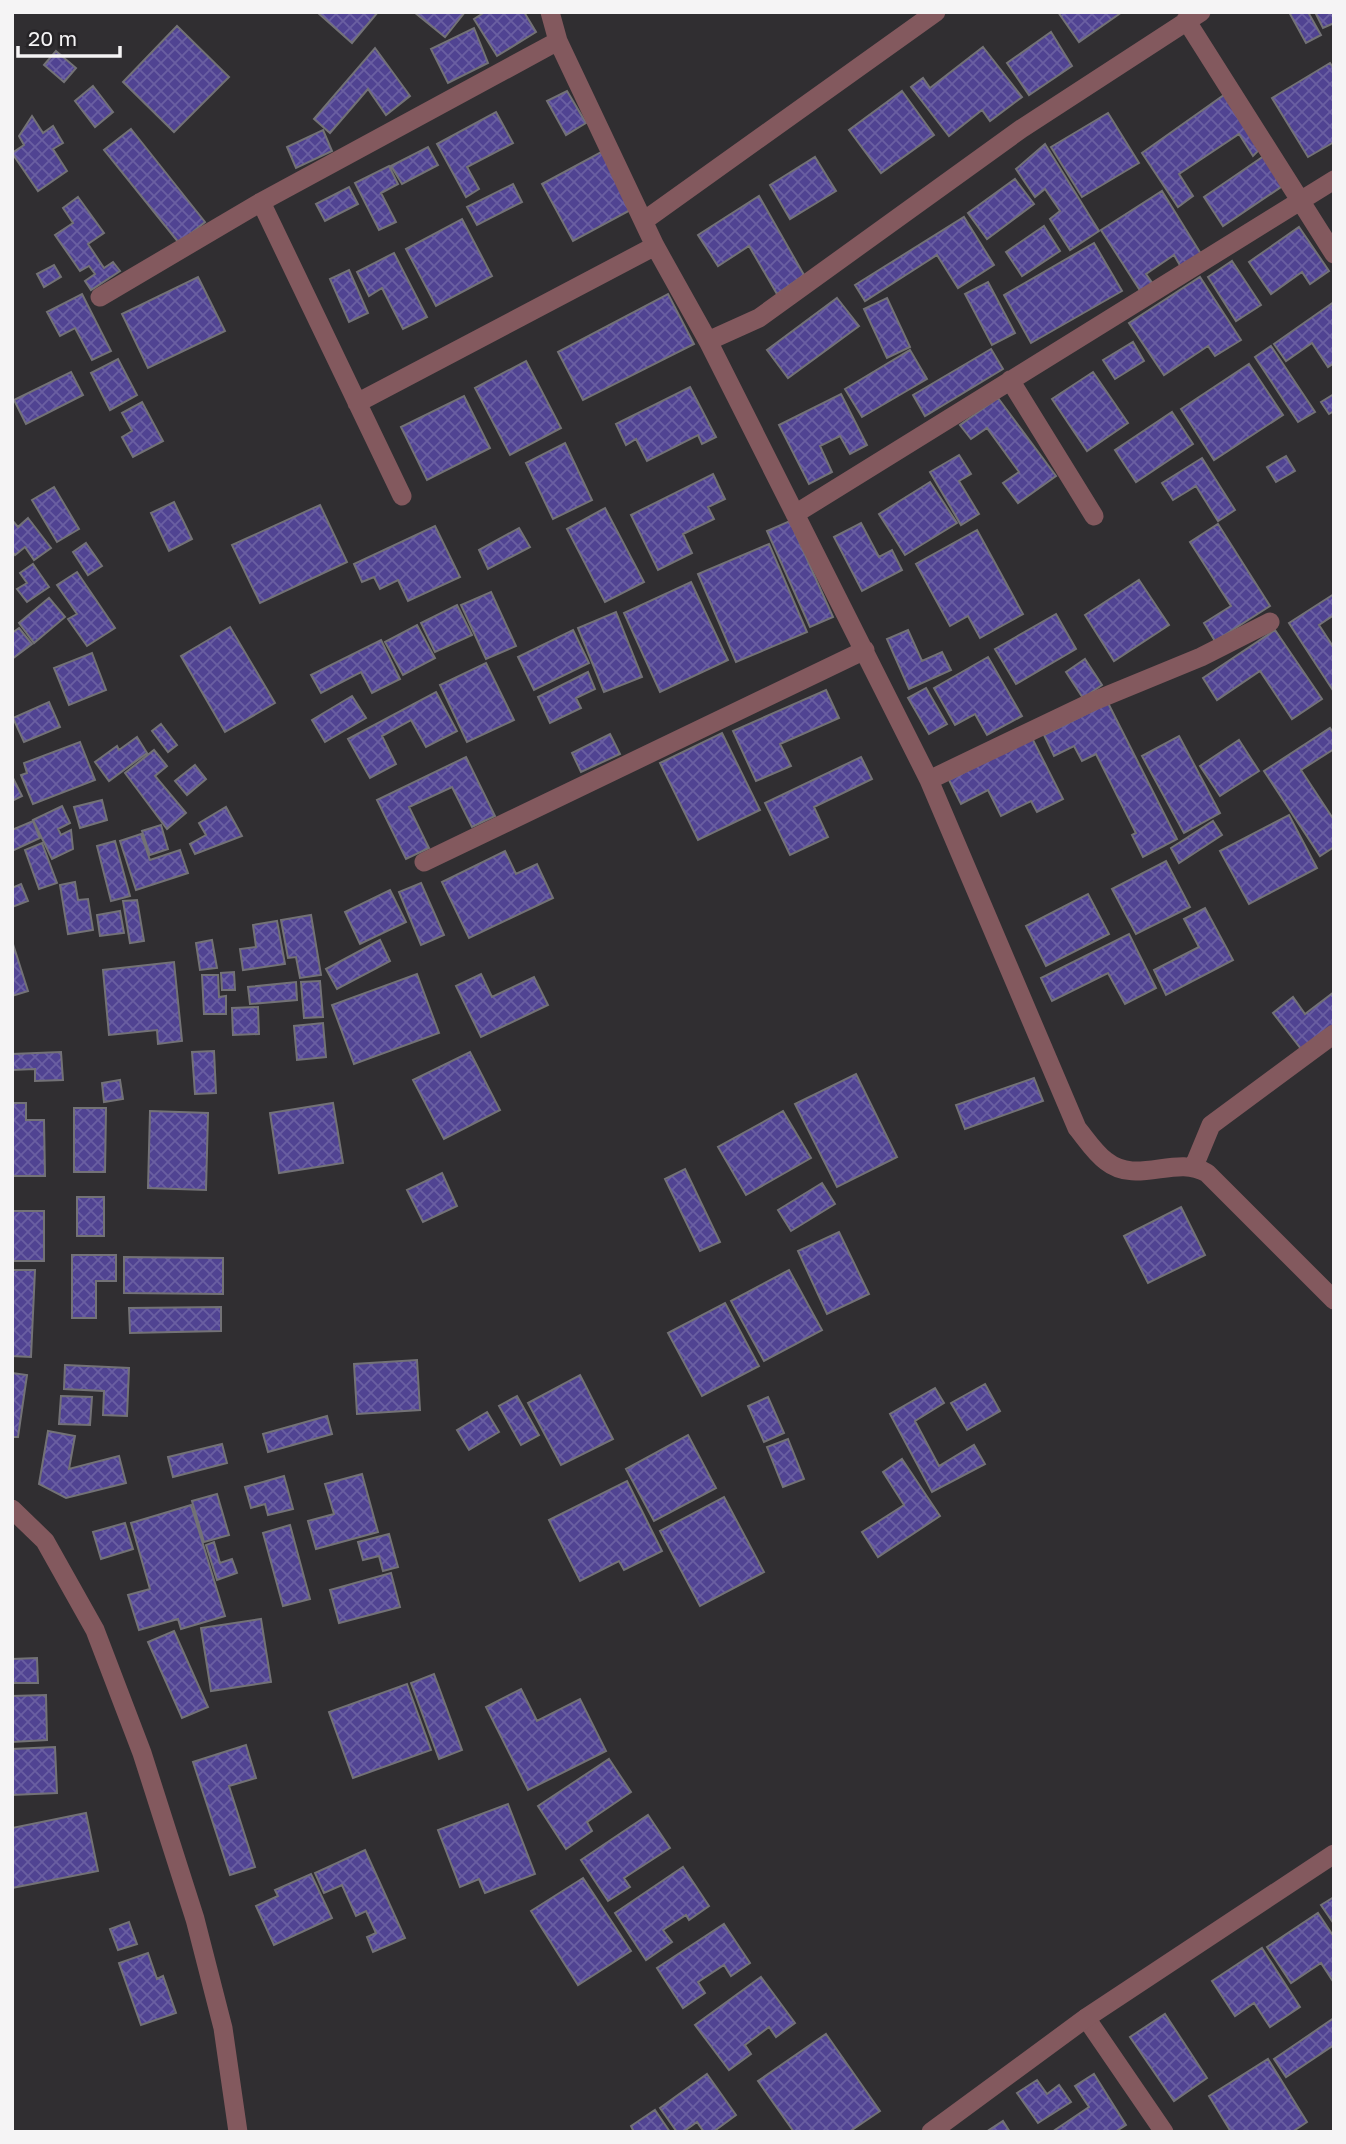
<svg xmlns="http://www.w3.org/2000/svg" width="1346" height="2144" viewBox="0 0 1346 2144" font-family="'Golos Text',sans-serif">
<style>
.building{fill:url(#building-cross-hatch);stroke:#737276;stroke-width:2}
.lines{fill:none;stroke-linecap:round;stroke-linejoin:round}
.minor{stroke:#83595e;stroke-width:19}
.tertiary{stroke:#83595e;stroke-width:19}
</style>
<defs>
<pattern id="building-cross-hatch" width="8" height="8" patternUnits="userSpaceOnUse" patternTransform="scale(1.75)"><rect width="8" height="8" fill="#504392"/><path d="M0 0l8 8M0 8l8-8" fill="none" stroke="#6a5fa2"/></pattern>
</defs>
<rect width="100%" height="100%" fill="#302e31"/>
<path class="building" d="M317,12h61l-26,31z
M414,12h51l-20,25z
M485,12h39l12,20 -39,24 -23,-37z
M1058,12h64l-43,30z
M1289,12h19l13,23 -15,8z
M1315,12h19v11l-11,5z
M177,26l52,51 -55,55 -51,-50z
M474,28l14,35 -40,20 -17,-34z
M1051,32l21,34 -43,29 -22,-32z
M983,47l39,50 -32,24 -8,-11 -33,26 -38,-49 12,-9 7,10z
M375,48l35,48 -24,19 -18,-26 -38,44 -16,-14z
M56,51l20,17 -12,14 -20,-17z
M1330,63l4,6v73l-26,15 -36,-59z
M93,86l20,26 -18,15 -20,-26z
M567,91l19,32 -20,12 -19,-34z
M902,91l32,44 -53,38 -32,-43z
M1224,95l37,53 -8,8 -14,-22 -60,40 14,22 -15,11 -36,-54z
M496,112l17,31 -46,24 12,22 -13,8 -29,-53z
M1108,113l31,50 -57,34 -31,-50z
M32,116l11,17 10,-7 10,17 -10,6 14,22 -29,20 -26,-38 12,-8 -5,-9z
M131,129l74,93 -26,21 -75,-93z
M323,130l9,21 -36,17 -9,-21z
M1045,144l54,87 -29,19 -20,-31 10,-8 -15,-22 -10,8 -19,-28z
M428,147l10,18 -36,19 -11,-18z
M603,151l31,57 -61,33 -31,-57z
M1267,154l20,29 -64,43 -19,-29z
M815,157l21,34 -46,28 -20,-34z
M389,166l9,18 -17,9 15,29 -17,8 -24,-47z
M1015,179l19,25 -47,35 -19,-26z
M513,184l9,18 -45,23 -10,-18z
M349,187l9,17 -33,17 -9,-17z
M1162,191l39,63 -20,13 -7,-12 -28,19 7,10 -12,8 -40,-62z
M759,196l45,79 -27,19 -28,-48 -31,20 -20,-31z
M78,197l26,36 -16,11 16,24 9,-6 7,9 -29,19 -6,-9 10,-7 -6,-8 -9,5 -25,-36 18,-12 -10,-15z
M964,217l30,48 -36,23 -21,-33 -72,46 -10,-16z
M462,219l30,57 -56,30 -30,-57z
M1044,226l16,25 -38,25 -16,-24z
M1299,227l30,44 -19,13 -8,-12 -31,22 -22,-32z
M1094,243l28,48 -91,52 -27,-48z
M394,253l33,64 -24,12 -21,-41 -13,8 -12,-24z
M1232,261l29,44 -25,16 -28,-44z
M54,265l7,12 -17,10 -7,-13z
M349,270l19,43 -19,9 -19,-43z
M198,277l27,54 -77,37 -26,-54z
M1200,277l41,63 -26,16 -7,-10 -44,29 -35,-52z
M988,282l27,51 -23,12 -27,-51z
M82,294l29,57 -19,9 -17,-32 -15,8 -13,-24z
M668,294l26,50 -111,56 -25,-48z
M837,298l22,28 -71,52 -21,-28z
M887,298l23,49 -23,11 -23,-49z
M1334,302v61l-6,4 -16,-24 -26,18 -12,-17z
M1133,342l11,19 -29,18 -12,-19z
M1271,346l44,66 -17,10 -43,-65z
M991,349l12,20 -78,47 -12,-21z
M910,350l17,29 -65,38 -17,-28z
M118,359l19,36 -27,15 -19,-37z
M526,361l35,67 -51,27 -35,-67z
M1249,364l34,51 -69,45 -33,-51z
M71,372l12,23 -57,29 -12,-24z
M1093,372l35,51 -41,28 -35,-52z
M690,387l26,50 -14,7 -4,-9 -51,26 -11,-22 -10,6 -10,-21z
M841,394l26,51 -17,9 -10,-18 -20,10 12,26 -23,12 -30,-59z
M1334,394v17l-5,3 -8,-12z
M464,396l26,52 -63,32 -26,-53z
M998,398l58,78 -38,27 -15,-20 16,-11 -32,-44 -16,11 -11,-14z
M142,402l21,39 -30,16 -11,-20 10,-6 -10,-18z
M1172,412l21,32 -57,38 -21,-32z
M565,443l27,57 -39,19 -27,-56z
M959,455l12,19 -12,7 20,33 -18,11 -31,-53z
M1286,456l9,15 -19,11 -9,-15z
M1202,458l33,52 -17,11 -22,-35 -23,14 -11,-17z
M713,474l12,25 -17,8 6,12 -31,15 9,19 -34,17 -27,-55z
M930,482l27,41 -52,32 -26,-41z
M54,487l25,42 -22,13 -25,-42z
M174,502l18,37 -23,12 -18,-38z
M320,505l27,57 -87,41 -28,-58z
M605,508l39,74 -39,20 -38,-73z
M28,518l23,30 -17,12 -9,-13 -10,8 -3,-4v-31l6,7z
M790,521l43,96 -23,10 -43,-96z
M861,523l18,34 13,-7 10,20 -40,21 -28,-54z
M1218,524l52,82 -55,35 -11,-18 27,-17 -41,-64z
M435,526l25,51 -52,24 -10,-21 -18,9 -6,-12 -12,5 -8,-18z
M519,528l11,19 -42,22 -9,-19z
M977,530l46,84 -43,24 -12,-22 -18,10 -34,-62z
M86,543l16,23 -14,9 -15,-23z
M769,544l38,88 -71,30 -38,-88z
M33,564l16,23 -22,15 -10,-13 10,-6 -7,-10z
M77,572l38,56 -28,18 -19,-27 9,-5 -20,-29z
M1139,580l30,45 -55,36 -29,-46z
M691,582l37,78 -68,32 -36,-79z
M491,592l25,54 -30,13 -25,-54z
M1334,594v21l-15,10 15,23v44l-45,-69z
M49,598l16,19 -31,26 -15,-20z
M457,605l15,30 -37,17 -14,-29z
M616,612l26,65 -38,15 -26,-64z
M1056,614l20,35 -60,35 -21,-35z
M417,625l18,33 -32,17 -18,-33z
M230,627l45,76 -50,29 -44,-76z
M19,628l13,16 -20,15v-26z
M573,630l16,33 -55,27 -16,-33z
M908,630l14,31 20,-9 9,18 -42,19 -22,-50z
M1275,630l47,69 -30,20 -32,-48 -43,29 -14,-22z
M381,640l19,39 -28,14 -11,-21 -40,21 -10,-18z
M92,653l14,37 -37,15 -15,-37z
M988,657l34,59 -35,19 -12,-21 -20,11 -21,-37z
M1085,659l17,26 -19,13 -17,-26z
M486,663l28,57 -47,22 -27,-57z
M588,672l7,17 -19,9 5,10 -31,15 -12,-26z
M926,688l21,36 -18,10 -21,-36z
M826,690l13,28 -59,26 11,22 -35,15 -23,-50z
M436,692l21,39 -31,16 -15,-27 -29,16 14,28 -26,14 -22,-39z
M352,696l14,22 -41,24 -13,-22z
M49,702l11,25 -36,15 -11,-24z
M1108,703l69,136 -34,18 -11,-22 4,-2 -40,-79 -14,7 -8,-15 -20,10 -10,-21z
M161,724l16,21 -9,7 -16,-21z
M1330,728l4,6v15l-33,21 33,50v27l-14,9 -56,-85z
M722,733l38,77 -62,30 -38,-77z
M610,734l10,20 -39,18 -9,-19z
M1179,736l41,77 -36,20 -42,-77z
M137,737l10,16 -38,28 -14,-19 22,-16 2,4z
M1032,738l31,61 -26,13 -6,-11 -30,15 -13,-26 -27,14 -12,-24z
M1239,740l20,31 -39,25 -20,-30z
M80,742l15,38 -62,24 -12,-29 6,-2 -3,-10z
M154,750l13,16 -12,10 31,37 -19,16 -42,-56z
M466,757l29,59 -23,11 -20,-40 -43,20 20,41 -23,11 -29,-59z
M861,757l11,22 -58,28 14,30 -38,18 -25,-52z
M195,765l11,14 -19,16 -12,-14z
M12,776l10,20 -10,5z
M102,800l5,20 -27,8 -6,-21z
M62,806l8,17 -12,6 3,6 10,-5 2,19 -21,10 -19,-39z
M226,807l16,29 -47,18 -5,-10 16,-9 -7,-12z
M1289,815l28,53 -68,36 -29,-53z
M33,821l7,17 -28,13v-21z
M1213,821l9,14 -43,28 -8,-15z
M161,825l7,24 -18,6 -8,-24z
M141,834l9,26 30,-10 8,23 -52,17 -16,-49z
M115,841l15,55 -19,5 -14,-55z
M42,843l15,40 -18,6 -14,-39z
M505,851l11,23 21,-10 16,34 -84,40 -27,-56z
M1166,861l24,46 -54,27 -24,-45z
M75,882l3,18 10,-1 5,31 -25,4 -8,-49z
M421,883l23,52 -23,10 -22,-53z
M21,884l7,17 -16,6v-19z
M390,890l16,32 -46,22 -15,-32z
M1088,894l21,40 -63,32 -20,-40z
M137,900l7,41 -14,2 -7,-42z
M1205,908l28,52 -67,35 -12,-25 45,-23 -15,-28z
M120,911l4,22 -24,3 -3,-21z
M311,915l10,60 -21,3 -4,-21 -8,1 -7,-38z
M277,921l8,43 -42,6 -3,-21 16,-2 -3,-22z
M1129,934l27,54 -31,16 -17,-31 -56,28 -11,-23z
M212,940l5,28 -17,2 -4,-27z
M380,940l10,21 -53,28 -11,-20z
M12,941l16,50 -16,5z
M174,962l8,79 -24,3 -1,-14 -48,5 -6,-65z
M234,972l1,18h-13l-1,-17z
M417,974l22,59 -85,31 -22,-59z
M481,974l11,23 42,-20 14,28 -67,32 -25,-51z
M202,975h16l1,22 7,-1v18h-22z
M320,981l3,36 -19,1 -3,-36z
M296,982l1,18 -47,4 -2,-17z
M1334,992v34l-32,24 -29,-37 20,-16 12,17z
M258,1007l1,27 -26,1 -1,-27z
M323,1023l3,34 -29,3 -3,-34z
M214,1051l2,42 -21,1 -3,-42z
M61,1052l2,28 -28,1v-12l-23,1v-16z
M470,1052l30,58 -56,29 -31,-59z
M856,1074l41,83 -60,30 -42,-83z
M1034,1078l9,23 -78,28 -9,-24z
M120,1080l3,19 -19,3 -2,-19z
M12,1103h14v17h18l1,56h-33z
M333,1103l10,60 -64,10 -9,-60z
M74,1108h32l-1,64h-31z
M150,1111l58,2 -2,77 -58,-2z
M783,1111l28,47 -65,37 -28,-48z
M685,1169l35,73 -20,9 -35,-72z
M442,1173l15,33 -34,16 -16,-32z
M822,1183l13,21 -44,27 -13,-21z
M77,1197h27v39h-27z
M1181,1207l24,48 -57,28 -24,-47z
M13,1211h31v50h-31z
M839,1232l30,62 -42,20 -29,-63z
M72,1255h44v26h-20v37h-24z
M124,1257l99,1v36l-99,-1z
M13,1270h22l-4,87 -19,-1z
M789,1270l33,60 -58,31 -33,-60z
M725,1303l34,63 -57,30 -34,-63z
M221,1307v24l-91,2 -1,-25z
M417,1360l3,50 -63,4 -3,-50z
M65,1365l64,3 -2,48 -24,-1 1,-24 -40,-2z
M12,1373l15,2 -9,62h-6z
M580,1375l33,64 -52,26 -33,-62z
M985,1384l15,27 -33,19 -16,-27z
M935,1388l9,15 -29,18 24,45 35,-21 11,19 -53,28 -42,-78z
M61,1396l31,1 -2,28 -31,-1z
M517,1396l22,39 -18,10 -22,-39z
M768,1397l16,36 -20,9 -16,-36z
M487,1412l12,20 -30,18 -12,-20z
M327,1416l5,18 -64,18 -5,-18z
M48,1431l27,5 -6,33 50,-13 7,27 -60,15 -27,-14z
M688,1435l28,53 -62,33 -28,-52z
M788,1439l16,40 -21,8 -16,-40z
M222,1444l5,19 -54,14 -5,-20z
M902,1459l38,57 -62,41 -16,-25 42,-27 -21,-33z
M362,1474l16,58 -62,17 -8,-28 26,-7 -9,-30z
M284,1476l9,33 -25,6 -3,-11 -14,4 -6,-21z
M627,1481l35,70 -38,19 -5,-9 -39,20 -31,-61z
M217,1494l12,41 -25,7 -12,-41z
M724,1497l40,75 -64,34 -40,-75z
M191,1505l34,111 -44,13 -3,-10 -39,11 -11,-35 22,-6 -19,-66z
M125,1523l8,26 -32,10 -8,-27z
M290,1525l20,74 -27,7 -20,-73z
M389,1534l9,33 -15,4 -4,-15 -16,4 -5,-18z
M214,1542l6,21 12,-4 5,14 -20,7 -11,-35z
M391,1573l9,34 -61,16 -9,-33z
M261,1619l10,63 -60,9 -10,-63z
M174,1631l34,76 -26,11 -34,-76z
M37,1658l1,25h-26v-24z
M434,1674l28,76 -23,9 -28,-76z
M407,1684l24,66 -78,28 -24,-66z
M521,1689l16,32 43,-22 26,52 -78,39 -42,-83z
M46,1695l1,45 -35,2v-46z
M246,1745l10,33 -27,8 26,81 -25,8 -37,-113z
M55,1747l2,46 -45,2v-46z
M609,1759l22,33 -44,30 5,9 -26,18 -28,-43z
M508,1804l27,70 -50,19 -6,-14 -19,8 -22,-57z
M86,1813l12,58 -86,17v-60z
M648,1815l22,33 -46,30 6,9 -22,14 -27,-41z
M365,1850l40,88 -32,14 -6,-15 9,-4 -10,-22 -10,5 -14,-31 -18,8 -9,-20z
M683,1867l26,39 -20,14 -3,-5 -23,15 9,12 -26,18 -31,-47z
M311,1874l21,44 -58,27 -18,-39 22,-10 -3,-6z
M583,1878l48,73 -53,34 -47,-74z
M1334,1897v27l-13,-19z
M1318,1913l16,24v46l-13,-20 -30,20 -24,-36z
M129,1922l8,22 -19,6 -8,-21z
M724,1924l26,39 -19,13 -7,-11 -26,17 7,11 -22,15 -26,-40z
M1262,1948l38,59 -30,20 -16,-24 -19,13 -23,-35z
M148,1953l9,26 6,-3 13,37 -35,12 -22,-62z
M761,1977l34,46 -19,14 -7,-10 -24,18 6,9 -22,16 -34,-45z
M1165,2014l42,64 -33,23 -44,-64z
M1334,2018v27l-48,32 -12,-18z
M826,2034l54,77 -31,21h-55l-36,-51z
M1268,2059l39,63 -15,10h-61l-22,-36z
M707,2074l29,41 -23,17h-9l-7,-10 -14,10h-6l-17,-24z
M1094,2074l32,51 -11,7h-63l37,-25 -14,-21z
M1037,2080l10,14 12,-9 12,17 -33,21 -21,-30z
M655,2110l15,22h-36l-3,-6z
M1003,2121l7,11h-24z"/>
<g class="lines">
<path class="minor" d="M550,12l8,29 97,205 53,95 221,439 148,348c9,11 18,25 29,33 31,25 70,-7 101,12l127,127
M1186,20l148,234
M261,202l141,294
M645,220l291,-208
M100,297l161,-95 297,-161
M708,341l51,-23 262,-189 180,-117
M1010,380l84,136
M357,403l298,-157
M795,514l539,-334
M929,780l165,-79 107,-44 69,-35
M424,862l441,-212
M1194,1166l17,-41 123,-91
M1086,2018l78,114"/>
<path class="tertiary" d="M12,1509l33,32 50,89 47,123 53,166 28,109 15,104
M931,2132l155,-114 248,-164"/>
</g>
<rect width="1346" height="2144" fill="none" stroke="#f5f4f5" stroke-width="28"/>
<path d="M18 46v10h102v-10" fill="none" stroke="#f5f4f5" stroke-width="3.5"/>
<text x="28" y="46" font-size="21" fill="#f5f4f5" stroke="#262427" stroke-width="5" paint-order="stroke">20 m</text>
</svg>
